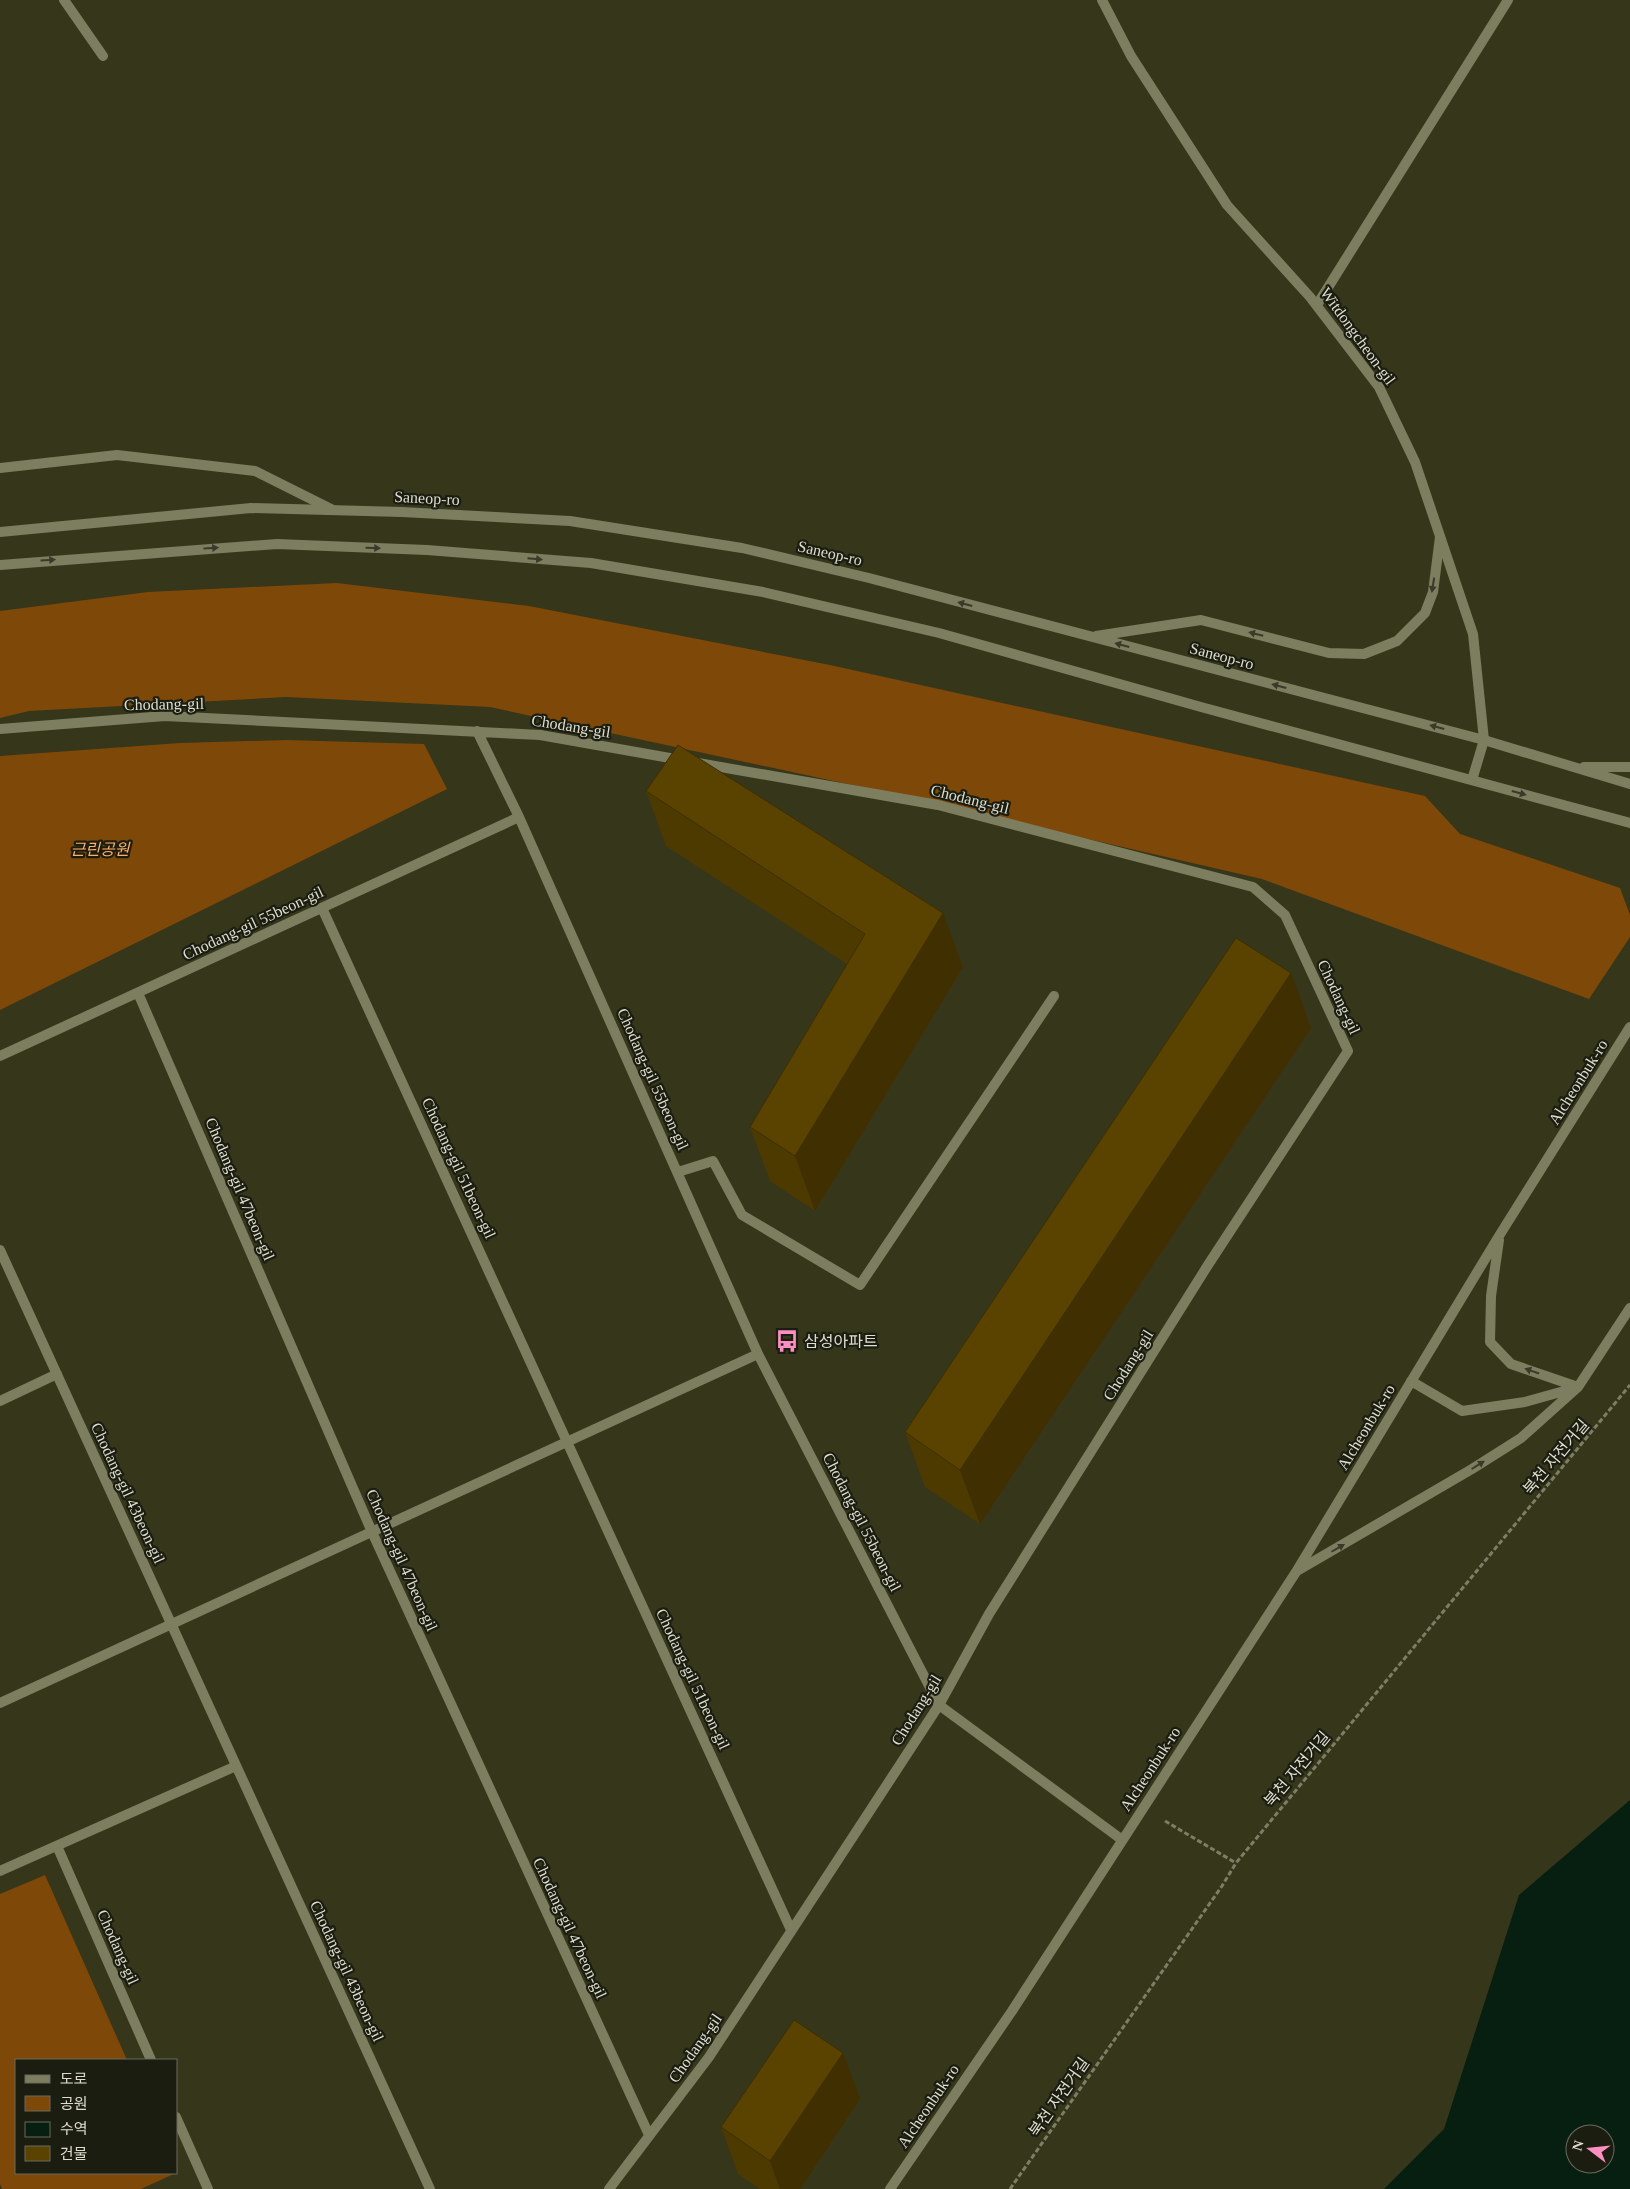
<svg xmlns="http://www.w3.org/2000/svg" width="1630" height="2189" viewBox="0 0 1630 2189" font-family="'Times New Roman','Noto Sans KR',serif">
<style>
.green{fill:#7e4808}
.water{fill:#071f11;fill-rule:evenodd}
.lines{fill:none;stroke-linecap:round;stroke-linejoin:round}
.path{stroke:#7e7e68;stroke-width:3;stroke-dasharray:5 2.5;stroke-linecap:butt}
.service{stroke:#7d7e60;stroke-width:10}
.minor{stroke:#7d7e60;stroke-width:10}
.tertiary{stroke:#7d7e60;stroke-width:10}
.wall{fill:#4d3a01}
.shaded-wall{fill:#3f2f01}
.building{fill:#5a4301;stroke:#3f2f01}
.oneway{fill:#393a29}
.labels{text-anchor:middle;dominant-baseline:central;stroke-width:4.5;stroke-linejoin:round;paint-order:stroke}
.street-label{font-size:16px;fill:#dddece;stroke:#1c1d11}
.park-label{font-size:16px;font-style:italic;fill:#ffae64;stroke:#1c1d11}
.poi-label{font-size:16px;fill:#dddece;stroke:#1c1d11;text-anchor:start}
</style>
<rect width="100%" height="100%" fill="#36361b"/>
<path class="green" d="M337,583l192,23 301,59 595,131 35,38 160,54 10,27v22l-41,62 -327,-120 -410,-94 -362,-78 -204,-10 -257,14 -29,7v-107l148,-19z
M287,740l137,4 23,45 -447,221v-254l180,-13z
M45,1875l82,185h-111v113h160l-35,16h-139l-2,-5v-290z"/>
<path class="water" d="M1630,1800v389h-246l60,-60 75,-234zM1575,2134h30v30h-30z"/>
<g class="lines">
<path class="path" d="M1165,1821l71,42
M1010,2189l212,-303 14,-23 394,-478"/>
<path class="service" d="M678,1172l35,-11 29,54 118,70 194,-289"/>
<path class="minor" d="M64,0l39,56
M1102,0l29,56 96,149 83,92 69,90 36,75 58,172 11,106 -12,40
M1317,305l191,-305
M0,468l117,-13 138,16 78,39
M0,729l165,-13 375,19 141,25
M477,731l42,86 239,537 181,351 182,134
M322,908l469,1022
M138,993l234,539 277,603
M0,1056l519,-239
M0,1250l430,939
M0,1401l57,-27
M0,1703l758,-349
M57,1846l94,214
M0,1871l236,-105
M176,2117l32,72
M609,2189l100,-132 230,-352 50,-91 219,-349 140,-214 -63,-136 -32,-28 -315,-82 -240,-42"/>
<path class="tertiary" d="M0,532l251,-24 151,4 168,9 172,27 127,30 615,162 146,44
M0,565l277,-21 150,6 164,13 172,29 176,41 262,74 429,116
M1096,636l105,-16 128,33 35,1 33,-13 28,-28 8,-21 7,-55
M1584,767h46
M1499,1240l-8,56 -1,46 21,22 67,23
M1411,1381l51,30 63,-9 50,-14
M1297,1571l175,-102 49,-31 57,-51 52,-79
M890,2189l122,-178 284,-439 203,-336 131,-209"/>
</g>
<path class="wall" d="M646,791l317,176 -148,244 -45,-30 -20,-54 97,-163 -181,-118z
M1311,1028l-331,496 -55,-37 -20,-55z
M843,2053l17,46 -60,90h-40l-22,-15 -17,-47z"/>
<path class="shaded-wall" d="M943,913l20,54 -148,244 -20,-55z
M1291,973l20,55 -331,496 -20,-54z
M843,2053l17,46 -60,90h-20l-10,-28z"/>
<path class="building" d="M678,745l265,168 -148,243 -45,-29 115,-193 -219,-143z
M1236,938l55,35 -331,497 -55,-38z
M794,2020l49,33 -73,108 -49,-34z"/>
<defs><path id="oneway-solid" d="M-6-.8H1V-3.2L6.5 0L1 3.2V.8H-6Z" transform="scale(1.25)"/></defs>
<g class="oneway">
<use href="#oneway-solid" transform="translate(211 548) rotate(-4)"/>
<use href="#oneway-solid" transform="translate(373 548) rotate(2)"/>
<use href="#oneway-solid" transform="translate(535 559) rotate(5)"/>
<use href="#oneway-solid" transform="translate(48 560) rotate(-4)"/>
<use href="#oneway-solid" transform="translate(1433 585) rotate(99)"/>
<use href="#oneway-solid" transform="translate(965 604) rotate(-165)"/>
<use href="#oneway-solid" transform="translate(1256 634) rotate(-166)"/>
<use href="#oneway-solid" transform="translate(1122 645) rotate(-165)"/>
<use href="#oneway-solid" transform="translate(1279 686) rotate(-165)"/>
<use href="#oneway-solid" transform="translate(1437 727) rotate(-165)"/>
<use href="#oneway-solid" transform="translate(1519 793) rotate(15)"/>
<use href="#oneway-solid" transform="translate(1532 1371) rotate(-161)"/>
<use href="#oneway-solid" transform="translate(1478 1465) rotate(-32)"/>
<use href="#oneway-solid" transform="translate(1338 1548) rotate(-30)"/>
</g>
<defs>
<symbol id="bus-bare" viewBox="-9 -9 18 18"><path d="M-5-6H5V4H4V6H2V4H-2V6H-4V4H-5ZM-3.5-4V0h7V-4ZM-3.5 1.2v1.5H-2V1.2ZM2 1.2v1.5H3.5V1.2Z" fill="#fc8fc2" stroke="#1c1d11" stroke-width="2.5" paint-order="stroke"/></symbol>
</defs>
<g fill-rule="evenodd">
<use href="#bus-bare" x="771" y="1325" width="32" height="32"/>
</g>
<g class="labels">
<g class="street-label">
<text transform="translate(1358 336) rotate(54)">Witdongcheon-gil</text>
<text transform="translate(427 498) rotate(3)">Saneop-ro</text>
<text transform="translate(830 553) rotate(13)">Saneop-ro</text>
<text transform="translate(1222 656) rotate(15)">Saneop-ro</text>
<text transform="translate(164 704) rotate(-1)">Chodang-gil</text>
<text transform="translate(571 726) rotate(9)">Chodang-gil</text>
<text transform="translate(970 799) rotate(14)">Chodang-gil</text>
<text transform="translate(253 923) rotate(-25)">Chodang-gil 55beon-gil</text>
<text transform="translate(1339 997) rotate(65)">Chodang-gil</text>
<text transform="translate(653 1079) rotate(66)">Chodang-gil 55beon-gil</text>
<text transform="translate(1578 1082) rotate(-58)">Alcheonbuk-ro</text>
<text transform="translate(459 1168) rotate(65)">Chodang-gil 51beon-gil</text>
<text transform="translate(240 1189) rotate(67)">Chodang-gil 47beon-gil</text>
<text transform="translate(1128 1365) rotate(-58)">Chodang-gil</text>
<text transform="translate(1366 1427) rotate(-59)">Alcheonbuk-ro</text>
<text transform="translate(1556 1457) rotate(-50)">북천 자전거길</text>
<text transform="translate(128 1493) rotate(65)">Chodang-gil 43beon-gil</text>
<text transform="translate(862 1522) rotate(63)">Chodang-gil 55beon-gil</text>
<text transform="translate(402 1560) rotate(66)">Chodang-gil 47beon-gil</text>
<text transform="translate(693 1679) rotate(65)">Chodang-gil 51beon-gil</text>
<text transform="translate(916 1710) rotate(-58)">Chodang-gil</text>
<text transform="translate(1150 1769) rotate(-57)">Alcheonbuk-ro</text>
<text transform="translate(1297 1769) rotate(-50)">북천 자전거길</text>
<text transform="translate(570 1928) rotate(65)">Chodang-gil 47beon-gil</text>
<text transform="translate(118 1947) rotate(66)">Chodang-gil</text>
<text transform="translate(347 1971) rotate(65)">Chodang-gil 43beon-gil</text>
<text transform="translate(695 2048) rotate(-55)">Chodang-gil</text>
<text transform="translate(1059 2097) rotate(-55)">북천 자전거길</text>
<text transform="translate(928 2106) rotate(-56)">Alcheonbuk-ro</text>
</g>
<g class="park-label">
<text x="100" y="849">근린공원</text>
</g>
<g class="poi-label">
<text x="804" y="1341">삼성아파트</text>
</g>
</g>
<rect x="15" y="2059" width="162" height="115" fill="#1c1d11" stroke="#696a5d"/>
<rect x="25" y="2075" width="25" height="8" fill="#7d7e60" stroke="#696a5d"/>
<text x="60" y="2084" font-size="15" fill="#dddece">도로</text>
<rect x="25" y="2096" width="25" height="15" fill="#7e4808" stroke="#696a5d"/>
<text x="60" y="2109" font-size="15" fill="#dddece">공원</text>
<rect x="25" y="2122" width="25" height="15" fill="#071f11" stroke="#696a5d"/>
<text x="60" y="2134" font-size="15" fill="#dddece">수역</text>
<rect x="25" y="2146" width="25" height="15" fill="#5a4301" stroke="#696a5d"/>
<text x="60" y="2159" font-size="15" fill="#dddece">건물</text>
<g transform="translate(1590 2149) rotate(286)"><circle r="24" fill="#1c1d11" stroke="#696a5d"/>
<path d="M0-4L9 19L0 12L-9 19Z" fill="#fc8fc2"/>
<text y="-8" font-size="14" font-weight="bold" text-anchor="middle" fill="#dddece">N</text>
</g>
</svg>
